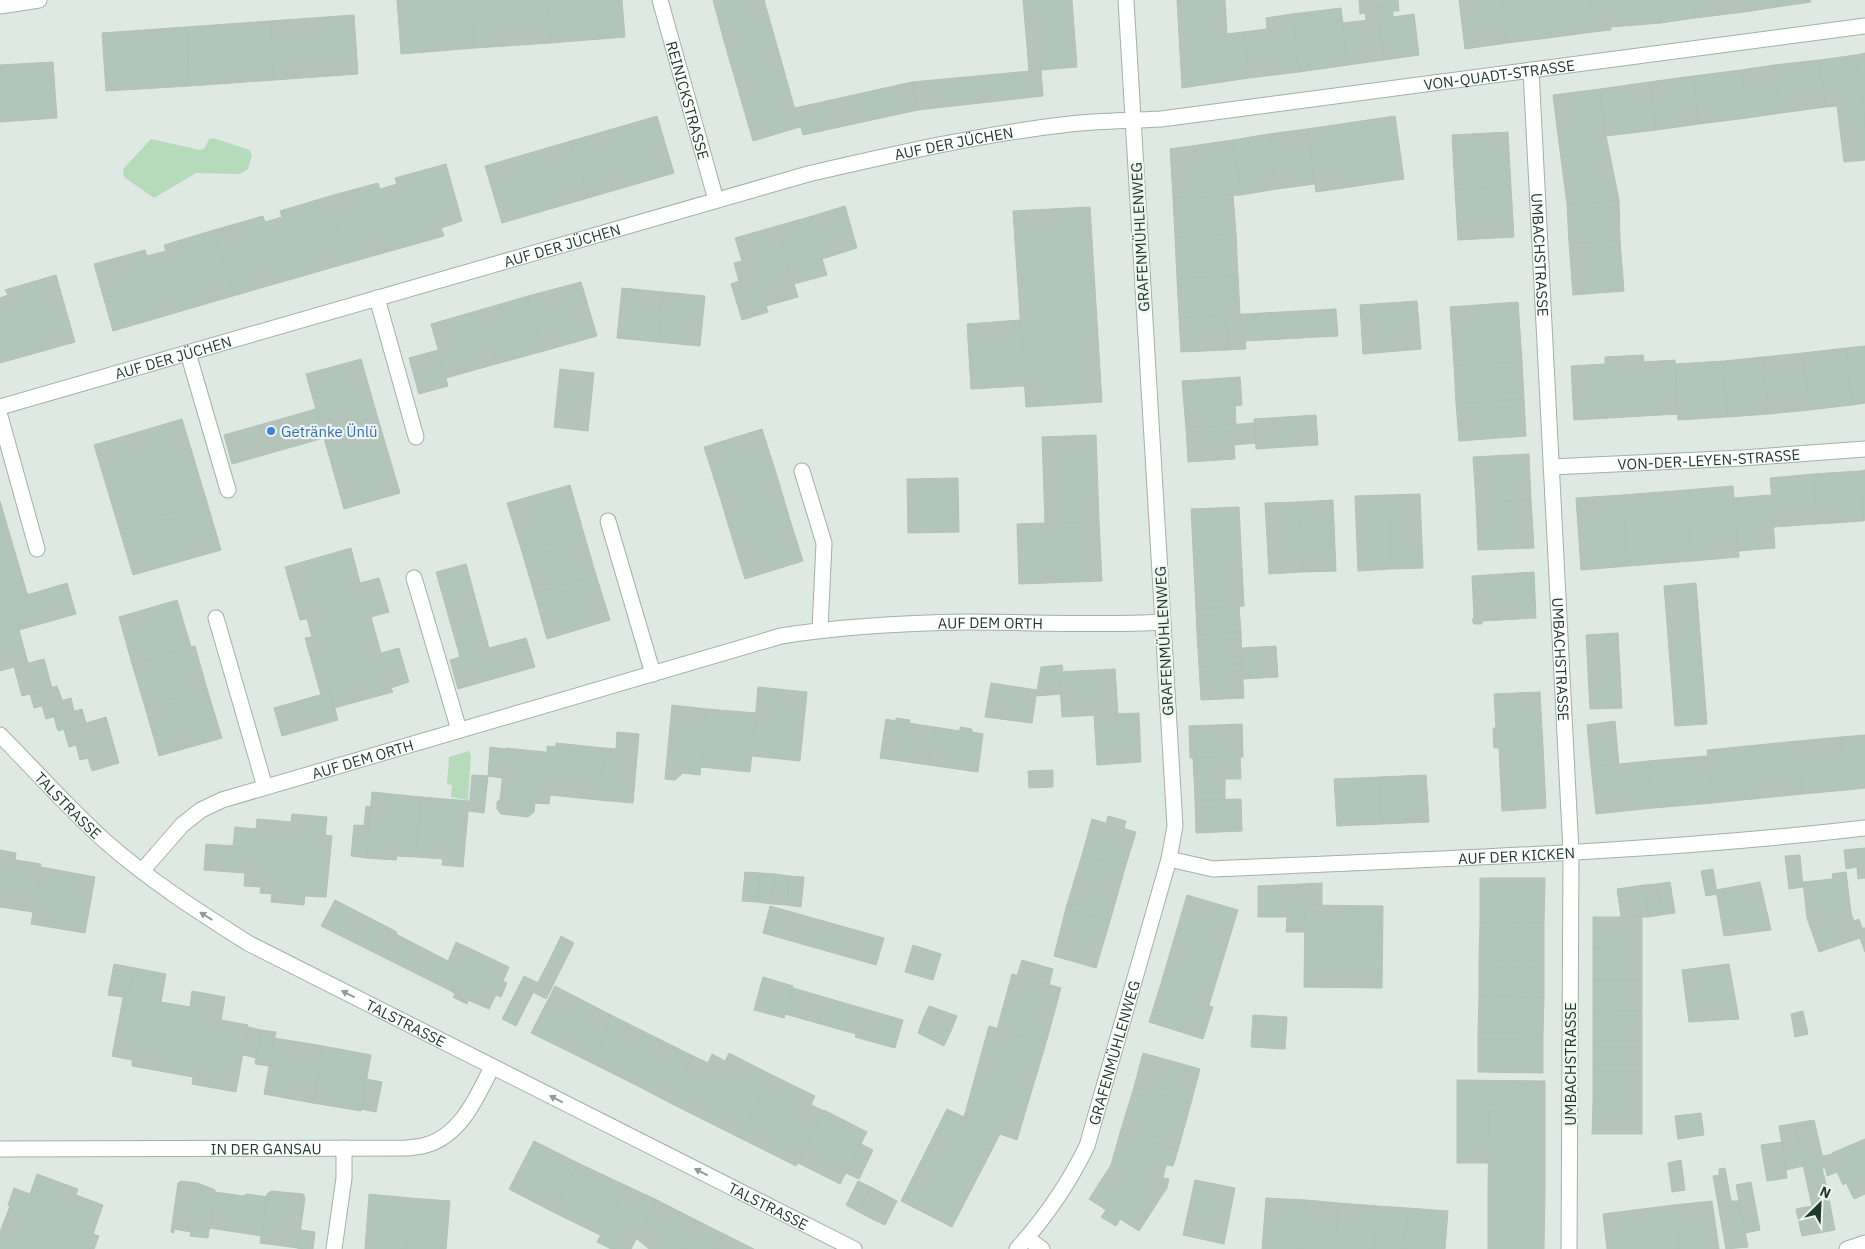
<svg xmlns="http://www.w3.org/2000/svg" width="1865" height="1249" viewBox="0 0 1865 1249" font-family="'IBM Plex Sans',sans-serif">
<style>
.green{fill:#b6dbbb}
.building{fill:#b3c4bb;stroke:#b0c3b9}
.lines{fill:none;stroke-linecap:round;stroke-linejoin:round}
.minor-casing{stroke:#a1b1a9;stroke-width:17}
.minor{stroke:#fff;stroke-width:15}
.oneway{fill:#8f9c97}
.shop-dot{fill:#3f7fe0;stroke:#eef6f1;stroke-width:2}
.labels{text-anchor:middle;dominant-baseline:central;stroke-width:4.5;stroke-linejoin:round;paint-order:stroke}
.street-label{font-size:15px;fill:#1f392f;stroke:#eef6f1}
.shop-label{font-size:15px;fill:#366cbe;stroke:#eef6f1;text-anchor:start}
</style>
<rect width="100%" height="100%" fill="#dee9e3"/>
<path class="green" d="M213,138l37,12 2,6 -4,13 -8,5h-5l-39,-1 -42,25 -30,-21 -1,-8 28,-30 49,11 4,-1 5,-10z
M469,751l2,5 -3,44 -17,-3 1,-12 -5,-1 2,-27z"/>
<path class="building" d="M397,0h75l3,48 -74,6z
M472,0h75l3,43 -75,5z
M547,0h75l3,37 -75,6z
M713,0h51l8,28 -48,13z
M1023,0h49l5,67 -48,4z
M1177,0h48l2,34 16,-2 6,46 -67,10z
M1359,0h20v19l-13,1 -1,-7 -5,1z
M1398,0l1,11h-6v6l-14,2v-18z
M1459,0h42l6,43 -42,6z
M1501,0h42l5,38 -41,5z
M1543,0h46l4,32 -45,6z
M1589,0h69l3,23 -50,4v3l-18,2z
M1658,0h35l2,18 -34,5z
M1693,0h50l1,12 -49,6z
M1743,0h33l1,7 -33,5z
M1776,0h34l1,2 -34,5z
M1341,8l7,57 -49,7 -7,-58z
M1292,14l7,58 -50,6 -6,-46 24,-3 -1,-11z
M1414,14l5,41 -35,5 -5,-41z
M354,15l4,59 -84,6 -4,-59z
M1379,19l5,41 -36,5 -6,-42z
M270,21l4,59 -84,6 -4,-59z
M186,27l4,59 -84,5 -4,-58z
M772,28l28,99 -47,14 -29,-100z
M1865,53v71l-9,-69z
M1856,55l9,69v36l-21,2 -7,-56 -11,1 -7,-47z
M1819,60l7,47 -45,6 -7,-48z
M53,62l4,56 -57,4v-57z
M1774,65l7,48 -34,5 -6,-48z
M1041,70l2,26 -125,14 -6,-28z
M1741,70l6,48 -48,6 -6,-48z
M1693,76l6,48 -43,6 -7,-48z
M912,82l6,28 -115,25 -8,-27z
M1649,82l7,48 -50,6 -6,-47z
M1600,89l6,47 -47,7 -6,-48z
M657,116l17,57 -86,25 -17,-57z
M1395,116l9,63 -88,13 -9,-63z
M1307,129l8,55 -38,5 -8,-55z
M1508,132l3,55 -56,3 -3,-55z
M1269,134l8,55 -36,6 -8,-55z
M1606,136l13,64 -52,4 -8,-61z
M1233,140l8,55 -68,3 -3,-49z
M571,141l17,57 -86,25 -17,-57z
M446,164l16,57 -21,7 3,8 -96,27 -18,-67 48,-13 2,6 17,-5 -2,-6z
M1511,187l3,50 -56,3 -3,-50z
M1233,195l3,38 -61,4 -2,-39z
M330,196l18,67 -115,33 -19,-66 49,-14 2,6 17,-5 -2,-6z
M1619,200l1,40 -51,3 -2,-39z
M845,206l12,42 -35,11 -13,-42z
M1090,207l12,195 -76,5 -13,-196z
M809,217l18,58 -33,9 -17,-58z
M777,226l21,71 -32,9 2,6 -26,8 -11,-36 8,-3 -5,-18 8,-2 -7,-23z
M214,230l19,66 -120,35 -19,-67 51,-14 2,6 19,-5 -2,-6z
M1236,233l2,43 -61,3 -2,-42z
M1620,240l4,51 -51,4 -4,-52z
M56,275l19,67 -75,21v-65l8,-3 -3,-5z
M1238,276l2,38 -61,3 -2,-38z
M581,282l16,54 -53,15 -16,-55z
M622,288l41,4 -5,50 -41,-4z
M663,292l42,4 -5,50 -42,-4z
M528,296l16,55 -48,13 -16,-54z
M1417,301l4,48 -58,5 -3,-49z
M1518,302l4,59 -68,4 -4,-58z
M1336,309l2,27 -93,5 1,8 -19,1 -1,-35z
M480,310l16,54 -50,14 -15,-54z
M1226,315l1,35 -46,2 -2,-35z
M1020,320l4,66 -53,3 -4,-65z
M1865,346v57l-13,2 -6,-57z
M1846,348l6,57 -43,5 -6,-57z
M438,350l10,36 -29,8 -10,-36z
M1803,353l6,57 -40,4 -6,-57z
M1643,355l1,7 31,-2 3,54 -104,6 -3,-54 34,-2v-7z
M1763,357l6,57 -42,3 -3,-56z
M361,359l18,63 -55,16 -18,-64z
M1522,361l2,38 -68,4 -2,-38z
M1724,361l3,56 -49,3 -3,-56z
M560,369l34,4 -6,58 -34,-4z
M1240,377l2,28 -7,1 1,18 -50,4 -4,-47z
M1524,399l2,37 -67,5 -3,-38z
M316,409l8,29 -92,26 -8,-29z
M1316,415l2,30 -62,4 -2,-30z
M182,419l25,83 -88,26 -25,-83z
M379,422l21,71 -56,16 -20,-71z
M1254,423l2,20 -22,2 1,14 -47,3 -2,-34z
M762,429l15,47 -58,18 -15,-47z
M1096,435l3,86 -54,2 -3,-86z
M1529,454l2,46 -55,3 -3,-46z
M1865,470v50l-2,1 -3,-50z
M1860,471l3,50 -46,3 -4,-50z
M1813,474l4,50 -43,3 -4,-49z
M777,476l13,44 -58,17 -13,-43z
M958,478l1,54 -51,1 -1,-54z
M570,485l14,49 -62,18 -15,-49z
M1733,486l6,71 -47,4 -6,-71z
M1686,490l6,71 -64,5 -5,-71z
M1420,494l3,74 -32,1 -3,-74z
M1388,495l3,74 -33,2 -3,-75z
M1623,495l5,71 -47,4 -5,-72z
M1771,495l4,53 -37,3 -4,-53z
M1333,500l3,71 -34,1 -3,-70z
M1531,500l3,48 -56,2 -2,-47z
M0,501l9,31 -9,2z
M207,502l14,48 -88,25 -14,-47z
M1299,502l3,70 -33,2 -4,-71z
M1239,507l5,99 -48,3 -5,-100z
M790,520l13,41 -58,18 -13,-42z
M1099,521l3,60 -83,3 -2,-60z
M9,532l21,71 -30,8v-77z
M584,534l12,41 -62,18 -12,-41z
M351,548l9,35 19,-5 10,34 -18,5 10,36 18,-5 10,34 -18,6 2,4 -59,16 -4,-16 -9,3 -16,-57 7,-1 -5,-18 -7,1 -15,-53z
M466,564l23,84 37,-10 9,29 -77,22 -8,-29 10,-3 -24,-85z
M1534,572l2,46 -54,3v3h-8l-2,-3 2,-4 -2,-41z
M596,575l14,45 -63,19 -13,-46z
M67,583l9,31 -57,16 -7,-22 18,-5 -3,-8z
M1696,583l11,141 -32,2 -11,-140z
M177,600l14,47 -59,17 -13,-47z
M1239,606l2,26 -44,2 -1,-25z
M12,608l7,22 -19,5v-24z
M19,630l9,33 -28,8v-36z
M1241,632l1,32 -43,2 -2,-32z
M1618,633l4,75 -32,1 -4,-74z
M195,646l12,43 -62,18 -13,-43z
M1276,646l2,31 -35,2 -1,-31z
M44,659l8,29 -30,8 -8,-29z
M1242,664l2,34 -43,2 -2,-34z
M1062,665l1,5 -4,2 1,22 -24,2 5,-29z
M1115,669l3,45 -56,3 -3,-45z
M991,683l46,7 -5,33 -47,-6z
M57,686l5,14 -28,8 -4,-14z
M758,687l49,5 -7,69 -48,-5z
M207,689l15,49 -63,18 -14,-49z
M330,692l8,28 -56,16 -8,-28z
M1540,692l3,54 -49,2 -1,-20h3l-2,-34z
M71,698l3,13 -28,8 -4,-13z
M672,705l35,4 -7,66 -17,-2 -8,7 -10,-1z
M82,709l4,14 -28,8 -4,-14z
M707,709l49,4 -6,59 -49,-5z
M1139,713l2,49 -44,3 -3,-50z
M106,717l13,46 -27,8 -4,-13 -8,2 -4,-15 -7,2 -5,-17z
M896,718l14,2 -1,3 25,4 -5,38 -49,-7 6,-39 10,2z
M1615,721l4,44 -28,2 -4,-42z
M1242,724l1,33 -53,1 -1,-32z
M934,727l26,4v-4l12,2v3l11,2 -5,38 -49,-7z
M617,732l22,2 -6,69 -34,-3 5,-52 12,1z
M1865,735v53l-19,2 -5,-53z
M1841,737l5,53 -43,4 -5,-53z
M1798,741l5,53 -91,9 -5,-53z
M556,743l48,5 -5,52 -49,-5z
M547,746l8,1 -1,6 -7,-1z
M1543,746l3,62 -44,3 -3,-63z
M490,747l16,2 -4,29 -14,-2z
M506,748l48,5 -5,51 -14,-1 -1,9 -6,5 -27,-3 -4,-5v-7l3,-3z
M1707,756l5,47 -59,5 -5,-47z
M1240,757l1,22h-16v21h-30l-2,-42z
M1648,761l5,47 -57,6 -5,-47z
M1053,770v17l-24,1 -1,-17z
M472,775l16,1 -4,37 -15,-2z
M1426,775l3,47 -47,2 -2,-47z
M1380,777l2,47 -45,2 -3,-47z
M372,792l49,5 -5,60 -19,-1 -1,4 -30,-2z
M421,797l48,4 -6,66 -21,-2 1,-6 -27,-2z
M1241,799l1,32 -46,2 -1,-33z
M366,806l5,1 -2,19h-5z
M292,814l35,3 -2,18 7,1 -6,61 -21,-1 -1,9 -33,-3 1,-8 -12,-1 1,-6 -17,-1 1,-13 -41,-3 2,-26 27,2 2,-19 21,2 1,-10 34,3z
M1108,816l18,5 -2,8 -18,-6z
M1092,819l44,13 -11,36 -43,-13z
M354,825l15,1 -3,32 -15,-2z
M1865,848v30l-7,1 -1,-12 -11,2 -2,-19z
M0,850l16,3 -1,7 26,4 -8,48 -33,-5z
M1082,855l43,13 -15,53 -44,-13z
M1800,855l3,32 -14,2 -4,-33z
M41,867l54,10 -10,56 -54,-9z
M1713,869l4,25 -11,2 -5,-25z
M745,872l15,1 -3,29 -15,-1z
M1846,872l5,41 9,25 -41,14 -12,-34 -4,-36 30,-3 -1,-5z
M760,873l15,1 -3,30 -15,-2z
M775,874l14,2 -2,29 -15,-1z
M789,876l15,1 -3,30 -14,-2z
M1480,878h65l-1,45 -64,-1z
M1670,882l5,31 -15,2 -3,-31z
M1760,882l11,48 -47,6 -8,-46z
M1322,883v22h-17l-1,27h-18l1,-15h-29v-31z
M1657,884l3,31 -12,2 -4,-32z
M1644,885l4,32h-13l-4,-30z
M1631,887l4,30h-14l-4,-28z
M1187,895l51,15 -29,95 -50,-15z
M335,900l62,32 -1,2 52,27 8,-19 15,7 -20,42 -130,-65z
M1305,905l78,1 -1,82 -78,-1z
M770,906l114,32 -8,27 -113,-32z
M1066,908l44,13 -14,47 -42,-12z
M1593,917h49v32h-49z
M1859,919l3,9 -5,2 -3,-9z
M1480,922l64,1v38l-65,-1z
M1862,928h3v24l-8,-22z
M561,936l13,7 -12,24 -13,-6z
M913,945l28,9 -8,26 -28,-8z
M471,949l38,18 -6,14 4,2 -6,14 -5,-2 -7,14 -21,-9 -1,4 -14,-7 2,-3 -4,-3z
M1593,949h49v31h-49z
M1022,960l31,9 -4,16 -32,-9z
M1479,960l65,1v36l-65,-1z
M549,961l13,6 -16,32 -13,-7z
M114,964l52,10 -1,5 -33,-6 -3,15h-4l-2,9 -15,-2z
M1729,964l10,55 -50,3 -7,-52z
M132,973l33,6 -4,23 29,5 2,-16 33,6 -4,23 27,5 -12,67 -44,-8 1,-7 -61,-11v-6l-20,-4 13,-68h4z
M1012,974l49,14 -15,55 -49,-14z
M524,976l14,7 -22,43 -14,-7z
M763,977l30,9 -9,32 -30,-8z
M1593,980h49v30l-49,1z
M555,986l54,28 -8,36 -7,14 -63,-31z
M793,988l110,32 -8,28 -40,-11 1,-3 -71,-20z
M1159,990l54,17 -10,32 -54,-17z
M1479,996l65,1 -1,37 -65,-2z
M929,1006l28,10 -6,15 -28,-12z
M1642,1010v31h-49v-30z
M1803,1011l5,23 -13,3 -4,-23z
M609,1014l46,23 -23,46 -38,-19 7,-14z
M1253,1015l34,2 -2,32 -34,-2z
M923,1019l28,12 -7,15 -26,-13z
M989,1026l57,17 -29,97 -17,-6 -36,-17z
M248,1027l13,3 -4,28 -14,-3z
M261,1030l15,2 -7,34 -14,-2z
M1478,1032l65,2v39l-65,-1z
M655,1037l38,19 -23,47 -38,-20z
M274,1038l49,8 -10,57 -49,-9z
M1593,1041h49v31h-49z
M323,1046l48,9 -10,56 -48,-8z
M729,1053l43,22 -32,63 -70,-35 23,-47 15,7 4,-9 13,7z
M1143,1053l57,16 -9,34 -57,-16z
M1593,1072h49v31h-49z
M772,1075l43,21 -4,9 13,6 -28,55 -56,-28z
M366,1079l16,3 -6,30 -15,-3z
M1457,1080l88,1v30h-56l-1,52h-31z
M1134,1087l57,16 -13,47 -58,-17z
M1593,1103h49v31h-50z
M947,1109l53,25 -48,93 -51,-26z
M824,1110l43,22 -27,52 -42,-21z
M1489,1111h56v80h-57z
M1701,1113l3,22 -26,4 -3,-23z
M1814,1120l1,4 -20,3 8,39 -17,4 -7,-44z
M1815,1124l10,44h-3l4,16 -18,4 -13,-61z
M1120,1133l58,17 -5,16 -7,-1 -3,13 6,1 -2,9 -28,43 -19,-12 -4,7 -15,-9 5,-7 -17,-11 22,-34z
M1865,1139v55l-11,5 -8,-16 -3,2 -6,-13 -1,-3 3,-1 -7,-15z
M534,1141l44,22 -25,49 -44,-23z
M1782,1142l5,36 -20,3 -6,-36z
M861,1144l12,6 -14,29 -13,-6z
M1832,1154l7,14 -3,1 1,3 -10,4 -4,-20z
M1681,1160l4,30 -13,2 -4,-29z
M578,1163l49,23 -27,49 -47,-23z
M1725,1168l6,33h8l9,46 -22,2 -13,-73 6,-1v-6z
M37,1174l41,15 -2,6 27,10 -10,29 6,2 -5,13h-94v-17l10,-26 -2,-1 6,-17 16,6z
M1195,1180l40,8 -11,56 -41,-9z
M181,1181l17,2 17,7 -7,48 -18,-2 1,-4 -17,-3v4l-3,-1 7,-49z
M858,1181l13,6 -12,25 -13,-7z
M1751,1182l9,48 -15,3 -9,-48z
M1826,1184l9,46 -33,6 -6,-27 16,-3 -4,-18z
M627,1186l30,14 -26,49h-20l-14,-7z
M871,1187l13,7 -12,25 -13,-7z
M271,1191l32,3 2,4 -7,50 -38,-5 7,-49z
M1488,1191h57l-1,58h-56z
M215,1192l28,4 4,-2 21,3 -6,39 -53,-8z
M369,1194l41,4 -4,51h-41z
M884,1194l13,7 -12,24 -13,-6z
M410,1198l40,3 -4,48h-40z
M1266,1198l40,2 -4,49h-40z
M657,1200l39,20 -14,29h-33l-12,-10z
M1306,1200l33,3 -3,46h-34z
M1712,1201l7,48h-40l-5,-44z
M1339,1203l38,3 -4,43h-37z
M1674,1205l5,44h-72l-4,-35z
M1377,1206l31,2 -4,41h-31z
M1408,1208l40,3 -3,38h-41z
M696,1220l28,14 -7,15h-35z
M301,1230l14,2 -2,17h-15z
M724,1234l30,15h-37z"/>
<g class="lines">
<defs>
<g id="minor">
<path id="s1" d="M660,0l56,200"/>
<path d="M0,6l39,-6"/>
<path id="s2" d="M1531,70l40,782 -2,397"/>
<path d="M377,298l39,139"/>
<path d="M188,353l40,137"/>
<path id="s3" d="M0,407l808,-233c87,-20 173,-40 262,-50 30,-4 61,-3 91,-5l704,-93"/>
<path d="M0,416l37,133"/>
<path id="s4" d="M1551,467l191,-9 123,-9"/>
<path d="M802,471l22,72 -4,87"/>
<path d="M608,521l45,153"/>
<path d="M414,578l45,152"/>
<path d="M216,618l49,169"/>
<path id="s5" d="M0,735c35,35 68,73 105,106 44,39 94,71 143,102l606,306"/>
<path id="s6" d="M1169,859l44,10c218,-10 436,-16 652,-41"/>
<path id="s7" d="M142,871l40,-46 19,-15 21,-10 559,-164c62,-10 124,-13 187,-14 65,0 130,4 195,0"/>
<path id="s8" d="M0,1149l407,-1c6,-1 13,-1 19,-3 35,-10 51,-48 66,-78"/>
<path d="M1027,1238l15,11"/>
<path d="M334,1249l10,-71v-30"/>
<path id="s9" d="M1017,1249c28,-31 52,-66 70,-103l82,-287 6,-33 -49,-826"/>
<path d="M1847,1249l18,-6"/>
</g>
</defs>
<use href="#minor" class="minor-casing"/>
<use href="#minor" class="minor"/>
</g>
<defs><path id="oneway-solid" d="M-6-.8H1V-3.2L6.5 0L1 3.2V.8H-6Z" transform="scale(1.25)"/></defs>
<g class="oneway">
<use href="#oneway-solid" transform="translate(206 916) rotate(-148)"/>
<use href="#oneway-solid" transform="translate(348 994) rotate(-153)"/>
<use href="#oneway-solid" transform="translate(556 1099) rotate(-153)"/>
<use href="#oneway-solid" transform="translate(701 1172) rotate(-153)"/>
</g>
<circle class="shop-dot" cx="271" cy="431" r="5"/>
<g class="labels">
<g class="street-label">
<text stroke="none"><textPath href="#s3" startOffset="1540">VON-QUADT-STRASSE</textPath></text>
<text stroke="none"><textPath href="#s1" startOffset="104">REINICKSTRASSE</textPath></text>
<text stroke="none"><textPath href="#s3" startOffset="990">AUF DER JÜCHEN</textPath></text>
<text transform="translate(1140 237) rotate(-93)">GRAFENMÜHLENWEG</text>
<text stroke="none"><textPath href="#s3" startOffset="585">AUF DER JÜCHEN</textPath></text>
<text stroke="none"><textPath href="#s2" startOffset="185">UMBACHSTRASSE</textPath></text>
<text stroke="none"><textPath href="#s3" startOffset="180">AUF DER JÜCHEN</textPath></text>
<text stroke="none"><textPath href="#s4" startOffset="158">VON-DER-LEYEN-STRASSE</textPath></text>
<text stroke="none"><textPath href="#s7" startOffset="901">AUF DEM ORTH</textPath></text>
<text transform="translate(1164 641) rotate(-93)">GRAFENMÜHLENWEG</text>
<text stroke="none"><textPath href="#s2" startOffset="590">UMBACHSTRASSE</textPath></text>
<text stroke="none"><textPath href="#s7" startOffset="255">AUF DEM ORTH</textPath></text>
<text stroke="none"><textPath href="#s5" startOffset="98">TALSTRASSE</textPath></text>
<text stroke="none"><textPath href="#s6" startOffset="349">AUF DER KICKEN</textPath></text>
<text stroke="none"><textPath href="#s5" startOffset="502">TALSTRASSE</textPath></text>
<text stroke="none"><textPath href="#s9" startOffset="222">GRAFENMÜHLENWEG</textPath></text>
<text transform="translate(1570 1064) rotate(-90)">UMBACHSTRASSE</text>
<text stroke="none"><textPath href="#s8" startOffset="266">IN DER GANSAU</textPath></text>
<text stroke="none"><textPath href="#s5" startOffset="908">TALSTRASSE</textPath></text>
</g>
<g class="shop-label">
<text x="281" y="431">Getränke Ünlü</text>
</g>
</g>
<g transform="translate(1820 1204) rotate(24)" stroke="#eef6f1" stroke-width="4" paint-order="stroke">
<path d="M0-4L9 19L0 12L-9 19Z" fill="#1f392f"/>
<text y="-8" font-size="14" font-weight="bold" text-anchor="middle" fill="#1f392f">N</text>
</g>
</svg>
